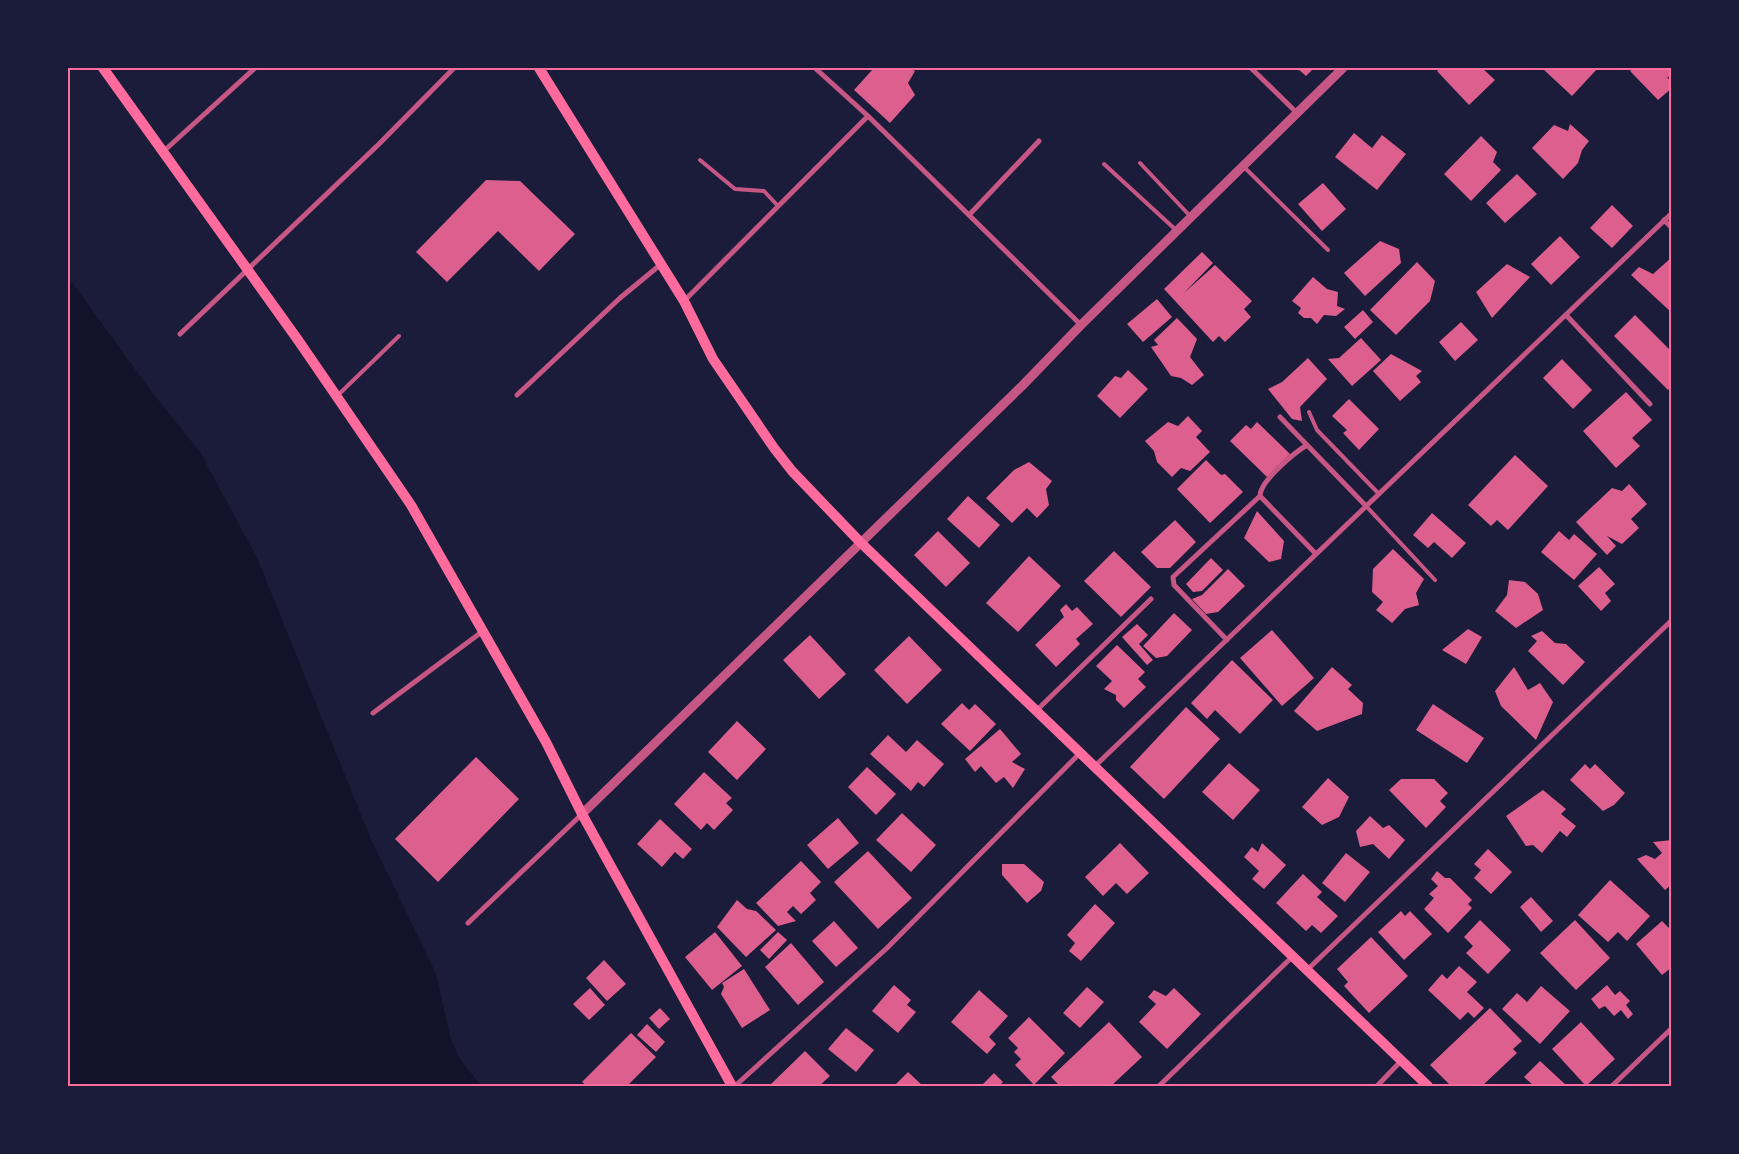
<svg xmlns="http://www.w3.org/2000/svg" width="1739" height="1154" viewBox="0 0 1739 1154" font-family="Literata,serif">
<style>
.water{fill:#12122b}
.building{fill:#dd5f8e}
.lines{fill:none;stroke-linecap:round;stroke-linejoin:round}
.service{stroke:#c65784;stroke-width:4}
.minor{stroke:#c65784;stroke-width:5}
.tertiary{stroke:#c65784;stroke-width:9}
.secondary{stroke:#ff6b9d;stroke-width:10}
.neatline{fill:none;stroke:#ff6b9d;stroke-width:2}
</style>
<rect width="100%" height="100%" fill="#1b1b3a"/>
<path class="water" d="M68,277l83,114 49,61 57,106 113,279 66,137 15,66 9,19 21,27h-413z"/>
<path class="building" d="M889,68h20l6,3 -7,12 7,12 -25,28 -36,-33 19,-21 14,1z
M1297,68h17l-8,8z
M1441,68h41l13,12 -26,25 -32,-34z
M1545,68h53l-26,28 -29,-27z
M1634,68h38v6l-5,4 5,2v8l-14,12 -28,-29z
M1570,124l19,17 -7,9 -4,13 -15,16 -31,-31 22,-23 14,6z
M1354,133l18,15 10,-13 24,19 -29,36 -42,-33z
M1481,136l16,16 -4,10 8,8 -30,31 -27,-27z
M1517,174l20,20 -32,29 -19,-20z
M486,180l34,1 55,53 -36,37 -41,-40 -51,51 -31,-30z
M1323,183l23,26 -24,22 -24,-27z
M1612,205l21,21 -21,22 -22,-20z
M1560,236l20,21 -29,28 -20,-21z
M1380,241l19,8 2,14 -36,33 -21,-23z
M1202,252l11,11 -29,30 31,-28 37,36 -8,8 7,8 -26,25 -6,-6 -6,6 -49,-53z
M1672,257v56l-41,-38 8,-8 14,7z
M1417,262l18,19 -5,20 -34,34 -26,-25z
M1507,264l23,13 -38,41 -16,-26z
M1313,277l14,12 11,3 -1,14 8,3 -9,7 -12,-1 -7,9 -6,-6h-7l-6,-5 3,-5 -9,-7z
M1157,299l15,18 -29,25 -16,-18z
M1363,310l10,12 -18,17 -11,-12z
M1635,315l37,37v34l-4,4 -54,-54z
M1177,318l20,21 -7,18 14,18 -12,10 -11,-7 -10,-2 -20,-29 7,-2 -4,-5z
M1461,322l17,18 -23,21 -16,-19z
M1361,338l20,22 -29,26 -24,-27 11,-1z
M1391,354l31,17 -6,5 5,6 -21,19 -27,-30z
M1308,358l19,21 -27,28 2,14 -10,-2 -24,-30 14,-7z
M1562,359l30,31 -19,19 -30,-31z
M1128,370l20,19 -28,29 -23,-22 18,-20 6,2z
M1626,392l26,28 -20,18 8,8 -24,22 -33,-37z
M1349,399l30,30 -20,21 -16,-17 4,-3 -15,-14z
M1188,416l14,15 -6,6 14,15 -20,19 -9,-3 -9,9 -15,-15 -3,-11 -9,-10 23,-19 10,4z
M1257,422l33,32 -23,23 -37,-36 16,-16 5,4z
M1515,455l33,31 -40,44 -11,-10 -6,6 -23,-21z
M1206,460l15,15 4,-1 18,18 -33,31 -33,-34z
M1029,462l23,19 -6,8 3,16 -12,13 -10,-10 -15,15 -26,-25 28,-28z
M1629,484l18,20 -16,15 8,9 -17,16 -15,-8 9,10 -9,9 -31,-33 36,-34 10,3z
M968,496l32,29 -21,23 -32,-29z
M1257,511l27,30 -3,18 -12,3 -25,-24z
M1432,513l34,30 -14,15 -18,-16 -6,6 -15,-13z
M1175,520l21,22 -26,26h-13l-16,-16z
M938,531l32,32 -24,24 -32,-32z
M1559,531l10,9 5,-6 23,20 -23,26 -33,-28z
M1393,549l31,30 -8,14 3,12 -14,4 -13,14 -16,-13 7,-8 -11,-10 1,-23z
M1114,551l37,36 -30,30 -37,-36z
M1029,556l32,30 -43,46 -32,-29z
M1211,558l12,12 -21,21 -9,1 -7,-8z
M1599,567l16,17 -10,9 6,8 -10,10 -23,-25z
M1228,569l17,17 -27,26 -12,2 -14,-15 10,-4z
M1509,580l16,2 13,12 5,16 -27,18 -21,-17 12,-16z
M1066,604l6,7 5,-4 16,17 -17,15 4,5 -24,23 -21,-22 29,-28 -4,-7z
M1174,613l18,17 -25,26 -11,2 -13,-12z
M1137,624l11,11 -9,9 14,16 -6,5 -25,-28z
M1468,629l14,8 -16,27 -24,-14z
M1272,630l42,48 -32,28 -42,-48z
M1542,631l13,12 11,1 19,18 -22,23 -35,-34 9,-10 -6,-5z
M810,635l36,39 -27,25 -36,-39z
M909,636l33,34 -35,34 -33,-34z
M1117,645l28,27 -7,7 8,8 -22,21 -8,-8v-5l-12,-6 8,-8 -16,-15z
M1232,660l41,40 -33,34 -25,-24 -8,9 -16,-16z
M1332,667l20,18 -4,4 15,14 -1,11 -45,17 -23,-20z
M1514,667l14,23 12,-7 13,19 -17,38 -35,-34 -6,-15z
M962,703l7,7 6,-6 21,20 -26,27 -29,-27z
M1433,704l51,34 -17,25 -51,-33z
M1186,707l34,32 -56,60 -34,-32z
M737,721l29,28 -29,31 -29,-28z
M1000,729l21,25 -9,8 13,7 -12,19 -9,-11 -8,6 -15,-17 -6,6 -10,-13z
M888,735l18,17 11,-12 27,24 -20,23 -6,-5 -7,9 -41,-37z
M476,757l43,42 -81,83 -43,-43z
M1229,763l31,27 -27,30 -31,-28z
M1585,764l5,5 5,-5 30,29 -11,12 -11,6 -33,-31z
M867,767l29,27 -20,21 -28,-28z
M704,772l28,26 -6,5 7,7 -19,20 -7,-7 -6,7 -27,-26z
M1328,778l21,19 -10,20 -17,8 -20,-18z
M1401,779h33l14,14 -8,8 6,6 -20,21 -37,-38z
M1543,790l23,19 -5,5 15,12 -9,11 -7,-6 -18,22 -9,-8 -7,1 -20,-30z
M902,813l34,32 -25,27 -35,-32z
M1370,816l13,12 6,-3 16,15 -16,19 -16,-15 -13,3 -4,-16z
M838,818l21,25 -31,26 -21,-24z
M660,819l32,30 -9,10 -8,-7 -13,15 -25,-23z
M1672,840v44l-7,6 -28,-31 9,-4 9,4 7,-6 -9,-11z
M1120,843l29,30 -22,21 -11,-11 -13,13 -18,-19z
M1262,843l24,22 -22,24 -12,-10 7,-8 -15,-14 8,-10 6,5z
M1488,849l24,23 -21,22 -17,-16 7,-8 -7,-6z
M868,851l44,47 -34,31 -44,-47z
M1346,853l24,19 -25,30 -23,-19z
M801,861l20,21 -11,11 6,7 -15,14 -8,-8 -6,6 9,9 -18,5 -22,-23z
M1002,864h22l20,18 -3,9 -14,12 -25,-28z
M1437,871l8,7h5l22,22 -4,4 4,4 -24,25 -24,-24 10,-11 -5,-4 9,-8 -7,-7z
M1303,874l19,18 -5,5 21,19 -17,17 -9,-8 -6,6 -30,-28z
M1610,880l40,36 -23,25 -9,-9 -10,10 -30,-27z
M1531,897l22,24 -12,11 -21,-25z
M737,900l10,9 9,2 20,19 -30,27 -29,-30z
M1095,904l20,19 -34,38 -12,-10 6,-8 -8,-8z
M1401,911l4,5 5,-5 22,23 -28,26 -26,-28z
M1480,920l31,30 -23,24 -22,-21 7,-7 -9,-9z
M1575,920l35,38 -34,32 -36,-37z
M834,921l24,27 -22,19 -24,-26z
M1662,921l10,10v36l-10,8 -26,-31z
M715,932l27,34 -30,24 -27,-33z
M778,932l9,8 -18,19 -9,-9z
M1371,937l37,39 -39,37 -25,-27 4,-4 -11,-13z
M791,943l33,39 -26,23 -33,-38z
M604,960l22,24 -19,17 -21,-23z
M1459,966l18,16 -10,10 17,16 -10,10 -6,-6 -8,8 -32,-30 14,-16 5,5z
M744,969l26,41 -28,18 -21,-34 3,-7 -2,-4z
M894,985l17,15 -4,5 9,7 -18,21 -26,-22z
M1607,985l8,10 5,-4 10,10 -4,4 7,9 -5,5 -7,-9 -7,6 -9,-10 -6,3 -8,-10z
M1541,986l29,25 -30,33 -38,-35 15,-16 10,9z
M1087,987l17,15 -24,26 -17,-15z
M590,988l15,17 -16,15 -16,-16z
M1174,988l27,26 -34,35 -28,-27 17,-18 -8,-7 6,-7 12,6z
M979,990l29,26 -19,21 7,7 -9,10 -36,-32z
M660,1008l10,11 -11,10 -10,-11z
M1490,1008l32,33 -9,8 4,4 -35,33h-31l-21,-21z
M1029,1017l36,36 -31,32 -19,-20 6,-6 -7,-7 4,-4 -10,-10z
M1109,1022l33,35 -31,29h-51l-9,-9z
M1581,1022l34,37 -29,27 -34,-37z
M647,1024l18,18 -9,10 -19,-17z
M846,1028l28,22 -18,22 -28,-23z
M631,1033l25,24 -29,29h-40l-5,-4z
M805,1051l25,25 -11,10h-50z
M1540,1061l27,25h-33l-10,-9z
M908,1072l15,14h-29z
M994,1073l9,9 -4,4h-18z"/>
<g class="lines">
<path class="service" d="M700,160l35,29 29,2 14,15
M1140,163l51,54
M1104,164l73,67
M1244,167l84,83
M337,396l62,-60
M1309,412l8,18 62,64
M1366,506l69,74"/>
<path class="minor" d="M815,68l53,48 213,209
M1251,68l47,46
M165,150l90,-82
M970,214l69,-73
M1664,220l8,8
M684,301l184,-185
M1566,315l84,89
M180,334l199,-190 75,-76
M517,395l103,-97 40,-33
M1280,417l27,28
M1260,496c0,-15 34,-43 47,-51l59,61
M1227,640l-53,-55 -1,-8 87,-81 56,58
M1037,710l114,-111
M373,713l110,-82
M1095,766l577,-553
M468,923l114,-109
M1307,970l365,-350
M735,1086l152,-138 193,-195
M1159,1086l133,-129
M1377,1086l24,-25
M1612,1086l60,-58"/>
<path class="tertiary" d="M582,814l440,-428 59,-61 262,-257"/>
<path class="secondary" d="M103,68l195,272 113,165 135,237 36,72 150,272
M539,68l145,233 29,58 61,89 18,23 68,71 568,544"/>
</g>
<rect width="1739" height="1154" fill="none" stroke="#1b1b3a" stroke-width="138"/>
<rect x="69" y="69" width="1601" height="1016" class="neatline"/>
</svg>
